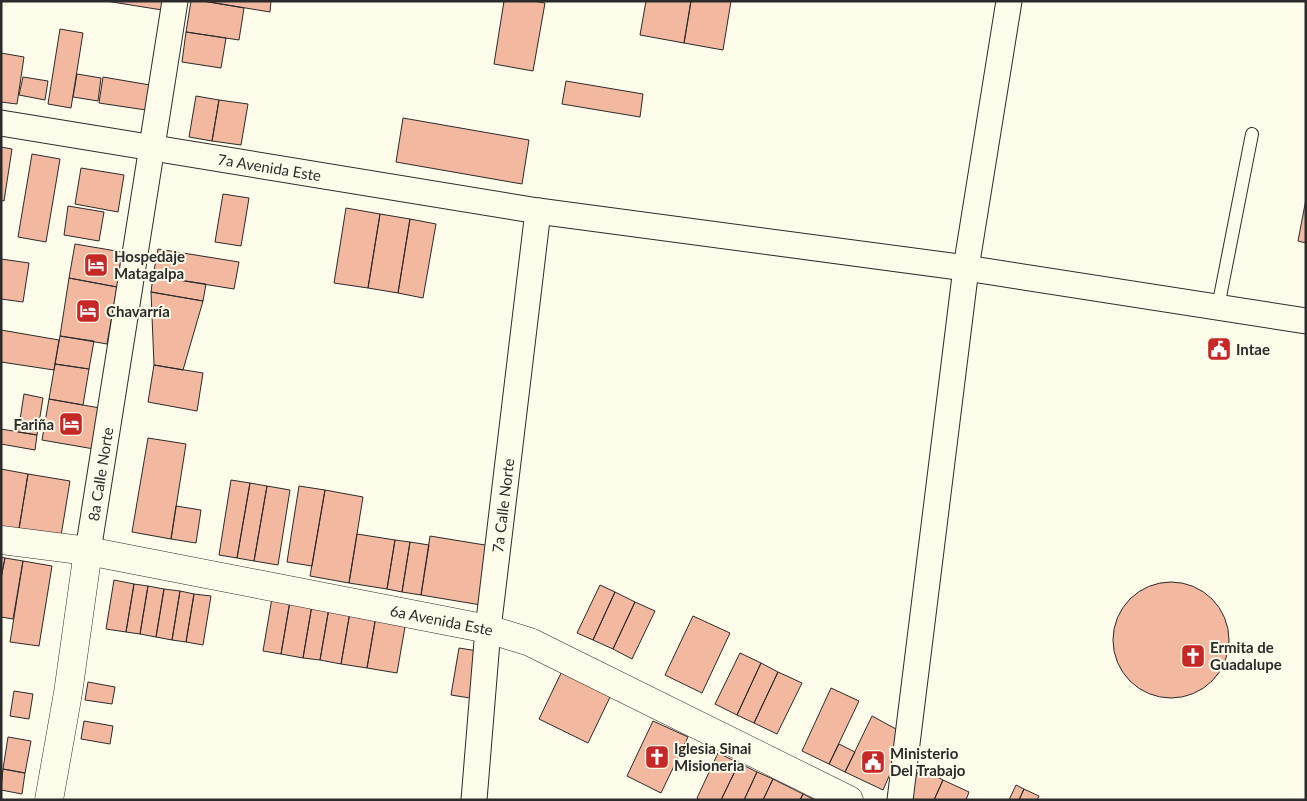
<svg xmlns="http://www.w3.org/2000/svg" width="1307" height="801" viewBox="0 0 1307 801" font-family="Lato,sans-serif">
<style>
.building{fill:#f2b8a0;stroke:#2b2b2b}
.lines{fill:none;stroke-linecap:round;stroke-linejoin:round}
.lane-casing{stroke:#2b2b2b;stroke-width:14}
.street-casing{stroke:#2b2b2b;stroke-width:27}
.secondary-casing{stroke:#2b2b2b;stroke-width:29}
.lane{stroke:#fdfbea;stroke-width:12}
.street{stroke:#fdfbea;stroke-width:25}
.secondary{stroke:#fdfbea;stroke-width:28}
.labels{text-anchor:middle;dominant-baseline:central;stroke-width:4;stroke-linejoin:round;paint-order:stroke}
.street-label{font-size:15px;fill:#2b2b2b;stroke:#fdfbea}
.poi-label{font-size:15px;font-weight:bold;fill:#2b2b2b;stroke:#fdfbea;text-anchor:start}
</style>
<rect width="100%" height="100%" fill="#fdfbea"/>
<path class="building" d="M106,1h57l-1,9z
M191,1h12l41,7 -5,32 -53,-8z
M203,1h68l-1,11z
M504,1h29l12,2 -12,68 -39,-7z
M646,1h45l-7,42 -44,-8z
M691,1h40l-8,49 -39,-7z
M60,29l23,4 -12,75 -23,-4z
M186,32l40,6 -5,30 -39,-6z
M1,53l23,4 -7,47 -16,-2z
M77,74l24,4 -3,23 -25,-4z
M23,77l25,4 -3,19 -26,-5z
M103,77l47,8 -4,25 -47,-7z
M566,81l77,13 -3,23 -78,-13z
M196,96l23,4 -7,41 -23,-4z
M219,100l29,4 -7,41 -29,-4z
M403,118l126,22 -7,44 -126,-22z
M1,147l11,2 -8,52 -3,-1z
M32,154l28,5 -14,83 -28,-5z
M81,168l43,7 -6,37 -43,-8z
M223,194l26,4 -8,48 -26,-4z
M1306,199v44l-8,-2z
M68,206l36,6 -5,29 -35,-6z
M346,208l34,6 -12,74 -34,-5z
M380,214l30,5 -12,74 -30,-5z
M410,219l26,5 -13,74 -25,-5z
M75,244l47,8 -5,35 -48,-9z
M158,249l81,13 -5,27 -81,-13z
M1,259l28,4 -6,39 -22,-3z
M153,276l53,8 -3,17 -52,-9z
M69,278l48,9 -10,57 -47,-8z
M151,292l52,9 -20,69 -29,-5z
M1,330l58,10 -5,30 -53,-8z
M60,336l34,5 -5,28 -34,-5z
M55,364l34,5 -6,36 -34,-6z
M154,365l49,8 -6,38 -49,-9z
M24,394l19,4 -6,37 -19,-3z
M49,399l51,9 -6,41 -52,-9z
M1,429l36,6 -2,15 -34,-6z
M148,438l38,6 -15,95 -39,-7z
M1,469l27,5 -10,61 -17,-3z
M28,474l42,7 -10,61 -42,-7z
M231,480l19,3 -13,75 -18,-3z
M250,483l17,3 -13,75 -17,-3z
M267,486l23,4 -12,75 -24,-4z
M299,486l26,4 -13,76 -25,-4z
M325,490l38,7 -14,86 -39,-7z
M176,506l25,4 -5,33 -25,-4z
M357,534l38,6 -8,49 -38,-6z
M430,536l61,10 -10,59 -60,-10z
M395,540l15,2 -8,50 -15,-3z
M410,542l19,3 -8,50 -19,-3z
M1,557l4,1 -4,20z
M5,558l18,3 -10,58 -12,-2v-39z
M23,561l29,5 -13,80 -29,-4z
M114,580l20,4 -8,48 -20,-3z
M1113 640a58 58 0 1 1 116 0a58 58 0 1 1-116 0Z
M134,584l14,2 -8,48 -14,-2z
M600,585l15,7 -22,48 -16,-7z
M148,586l16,3 -8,48 -16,-3z
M164,589l16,2 -8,49 -16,-3z
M180,591l14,3 -8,48 -14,-2z
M615,592l20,10 -22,47 -20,-9z
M194,594l17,2 -8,49 -17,-3z
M272,598l18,3 -9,53 -18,-3z
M290,601l22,4 -9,53 -22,-4z
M635,602l20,9 -23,48 -19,-10z
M312,605l17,3 -9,52 -17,-2z
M329,608l21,4 -9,52 -21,-4z
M350,612l26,4 -9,52 -26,-4z
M376,616l30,5 -9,52 -30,-5z
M693,616l37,17 -28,60 -37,-18z
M459,648l19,3 -8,47 -19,-3z
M740,653l21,10 -24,52 -22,-11z
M761,663l17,9 -24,51 -17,-8z
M563,669l49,24 -24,50 -49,-24z
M778,672l24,11 -25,51 -23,-11z
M88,682l27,5 -3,17 -27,-4z
M831,688l28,13 -30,63 -27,-13z
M14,691l19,3 -4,25 -19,-3z
M872,716l35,19 -24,55 -38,-18z
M84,721l29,5 -3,18 -29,-5z
M653,721l35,16 -27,56 -34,-17z
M8,737l23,4 -6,32 -22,-4z
M839,744l16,8 -10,20 -16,-8z
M718,753l21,10 -18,37h-21l-3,-2z
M739,763l18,9 -13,28h-23z
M920,768l23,12 -9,20 -29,-1z
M3,769l22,4 -3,21 -21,-4z
M757,772l16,7 -10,21h-19z
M773,779l30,15 -3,6h-37z
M943,780l26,12 -3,8h-32z
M1016,785l8,4 -5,11h-10z
M1024,789l15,7 -2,4h-18z
M803,794l12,6h-15z"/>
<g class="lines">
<defs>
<path id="lane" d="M1218,307l34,-173"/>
<g id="street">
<path id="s1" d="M1,123l537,88 428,57 340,53"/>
<path id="s2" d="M88,551l87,-550"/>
<path id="s3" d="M474,800l14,-171 50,-418"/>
<path d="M900,800l66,-532 43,-267"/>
</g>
<g id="secondary">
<path id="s4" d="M1,540l87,11 400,78 42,13 319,158"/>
<path d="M49,800l19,-107 20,-142"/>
</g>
</defs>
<use href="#lane" class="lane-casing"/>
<use href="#street" class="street-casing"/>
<use href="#secondary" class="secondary-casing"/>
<use href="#lane" class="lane"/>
<use href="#street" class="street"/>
<use href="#secondary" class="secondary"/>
</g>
<defs>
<symbol id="hotel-square" viewBox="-11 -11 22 22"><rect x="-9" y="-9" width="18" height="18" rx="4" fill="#c62828" stroke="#fdfbea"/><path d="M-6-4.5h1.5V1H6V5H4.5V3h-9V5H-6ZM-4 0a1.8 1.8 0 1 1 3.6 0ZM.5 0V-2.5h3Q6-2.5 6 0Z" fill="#fff"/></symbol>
<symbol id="civic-square" viewBox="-11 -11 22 22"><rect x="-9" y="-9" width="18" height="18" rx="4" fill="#c62828" stroke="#fdfbea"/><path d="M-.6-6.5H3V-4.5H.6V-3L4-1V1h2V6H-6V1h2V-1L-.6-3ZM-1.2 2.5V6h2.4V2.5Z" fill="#fff"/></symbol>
<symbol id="church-square" viewBox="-11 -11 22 22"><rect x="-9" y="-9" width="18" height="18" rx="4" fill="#c62828" stroke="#fdfbea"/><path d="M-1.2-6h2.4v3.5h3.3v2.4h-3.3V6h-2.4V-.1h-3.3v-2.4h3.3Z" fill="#fff"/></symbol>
</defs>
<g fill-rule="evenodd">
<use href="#hotel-square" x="82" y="251" width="28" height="28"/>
<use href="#hotel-square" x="74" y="297" width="28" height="28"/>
<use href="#civic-square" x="1205" y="335" width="28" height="28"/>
<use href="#hotel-square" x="57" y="410" width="28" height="28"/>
<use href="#church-square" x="1179" y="642" width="28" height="28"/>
<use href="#church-square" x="643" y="743" width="28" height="28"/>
<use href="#civic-square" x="859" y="748" width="28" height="28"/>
</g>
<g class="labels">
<g class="street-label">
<text stroke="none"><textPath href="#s1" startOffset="272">7a Avenida Este</textPath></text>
<text stroke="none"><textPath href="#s2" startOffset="78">8a Calle Norte</textPath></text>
<text stroke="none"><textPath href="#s3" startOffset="296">7a Calle Norte</textPath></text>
<text stroke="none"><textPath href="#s4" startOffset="448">6a Avenida Este</textPath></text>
</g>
<g class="poi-label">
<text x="114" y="256">Hospedaje<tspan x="114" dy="17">Matagalpa</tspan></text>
<text x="106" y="311">Chavarría</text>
<text x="1236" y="349">Intae</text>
<text x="54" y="424" text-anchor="end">Fariña</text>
<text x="1210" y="647">Ermita de<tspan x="1210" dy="17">Guadalupe</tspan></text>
<text x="674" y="748">Iglesia Sinai<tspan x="674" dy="17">Misioneria</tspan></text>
<text x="890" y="753">Ministerio<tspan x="890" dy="17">Del Trabajo</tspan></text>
</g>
</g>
<rect width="1307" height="801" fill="none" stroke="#2b2b2b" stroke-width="5"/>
</svg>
